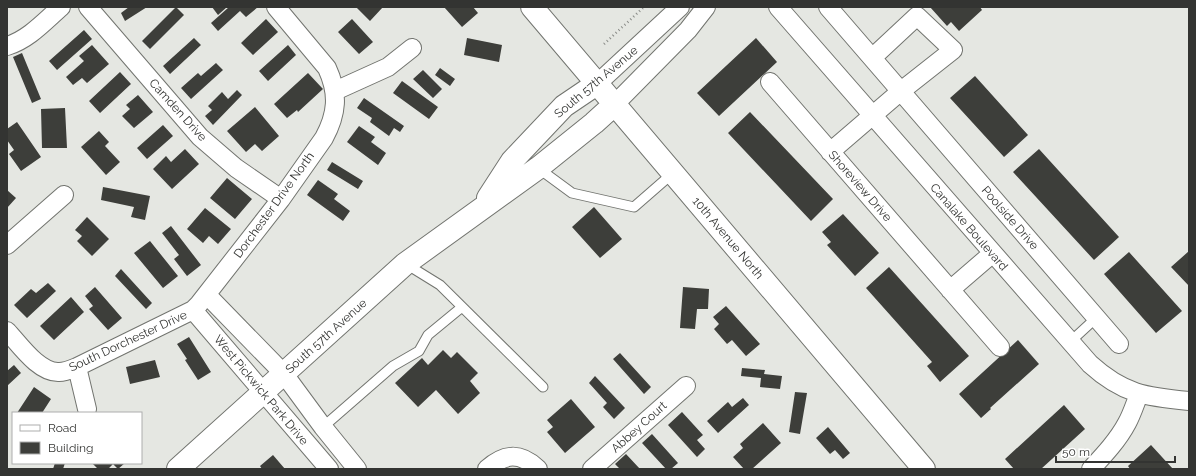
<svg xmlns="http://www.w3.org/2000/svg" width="1196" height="476" viewBox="0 0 1196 476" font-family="Raleway,sans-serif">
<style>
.building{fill:#3d3e3a}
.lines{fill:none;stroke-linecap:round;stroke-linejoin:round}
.lane-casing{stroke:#72746f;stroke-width:11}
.street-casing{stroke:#72746f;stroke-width:20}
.secondary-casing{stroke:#72746f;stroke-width:24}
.path{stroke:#898b87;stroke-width:2.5;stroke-dasharray:1 3;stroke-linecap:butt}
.lane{stroke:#fff;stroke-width:9}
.street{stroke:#fff;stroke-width:18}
.secondary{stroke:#fff;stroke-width:22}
.labels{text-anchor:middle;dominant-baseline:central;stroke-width:4;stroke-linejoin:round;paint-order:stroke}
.street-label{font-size:12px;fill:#333432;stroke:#fff}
</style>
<rect width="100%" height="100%" fill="#e5e7e2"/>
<path class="building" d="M129,7h18l-22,14 -4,-8z
M176,7l8,8 -34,34 -8,-8z
M212,7h15l-9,8z
M229,7h29l-12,10 -6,-6 -22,20 -7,-8z
M356,7h27l-13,14z
M444,7h29l5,6 -16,14z
M930,7h50l2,3 -23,21 -8,-9 -4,4z
M266,19l12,13 -25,23 -12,-12z
M352,19l21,23 -14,12 -21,-22z
M84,30l8,9 -35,31 -8,-9z
M194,38l7,7 -31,29 -7,-8z
M467,38l35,7 -3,17 -35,-7z
M756,38l21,24 -58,54 -22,-23z
M92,45l17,19 -22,19 -5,-5 -9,7 -7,-8 18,-16 -5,-5z
M288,45l8,10 -28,26 -9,-10z
M22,53l19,46 -9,4 -19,-46z
M216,63l7,7 -32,29 -10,-11 17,-15 3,3z
M440,68l15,11 -5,7 -15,-11z
M423,70l19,19 -9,9 -20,-19z
M120,72l11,12 -31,29 -11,-12z
M308,73l15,16 -25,23 -1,-2 -10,8 -13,-14z
M975,76l53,59 -24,22 -54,-59z
M402,81l36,26 -9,12 -36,-26z
M237,90l5,5 -29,30 -8,-9 7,-6 -4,-4 14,-14 6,7z
M138,95l15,17 -19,16 -12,-12 8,-7 -4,-4z
M364,98l40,28 -4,6 -6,-4 -5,8 -19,-14 2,-4 -15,-10z
M255,107l24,29 -17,15 -7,-7 -9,8 -19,-21z
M65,108l2,40h-25l-1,-39z
M750,112l83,87 -22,22 -83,-88z
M17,122l24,35 -20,14 -12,-17 5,-4 -7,-10v-11z
M163,125l10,11 -26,23 -10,-11z
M359,126l16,11 -4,5 15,11 -8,12 -31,-23z
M99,131l10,11 -4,4 15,16 -14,13 -25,-28z
M185,149l14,15 -27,25 -19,-20 13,-13 5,6z
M1039,149l80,88 -25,23 -81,-88z
M332,162l31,19 -5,8 -31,-19z
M227,178l25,21 -17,20 -25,-21z
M318,180l20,14 -4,5 16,12 -7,10 -36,-26z
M103,187l47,9 -5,24 -14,-3 3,-10 -33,-7z
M7,190l9,8 -9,10z
M594,207l28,32 -22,19 -28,-31z
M205,208l26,21 -13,15 -9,-8 -6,7 -16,-14z
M843,214l36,39 -24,23 -28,-31 4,-3 -9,-10z
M87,217l22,22 -17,17 -15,-15 5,-5 -7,-6z
M171,226l30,39 -14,11 -13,-17 5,-4 -17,-22z
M150,241l28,35 -15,12 -29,-35z
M1189,251v35l-18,-19z
M1129,252l53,59 -26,22 -52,-59z
M889,267l80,89 -29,26 -13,-16 5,-4 -66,-74z
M121,269l31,34 -6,6 -31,-33z
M48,283l8,8 -29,27 -13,-13 17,-16 5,4z
M95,287l27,31 -14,12 -19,-21 4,-3 -8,-10z
M683,287l26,2 -1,20h-11l-2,20 -15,-1z
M71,297l13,15 -30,28 -14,-14z
M726,306l34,38 -14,12 -14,-16 -5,4 -13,-15 5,-5 -6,-7z
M189,337l22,35 -13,8 -13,-20 2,-1 -10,-15z
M1018,340l21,24 -49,44 1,1 -10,9 -22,-24z
M443,350l8,8 6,-6 21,21 -8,8 10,12 -22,21 -22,-24 -18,17 -23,-24 27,-25 6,7z
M620,353l31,34 -7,7 -31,-35z
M155,360l5,17 -30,7 -4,-17z
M14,365l7,8 -14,13v-15z
M742,368l23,2 -1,4 18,2 -2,13 -20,-2 1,-9 -20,-2z
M595,376l30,32 -11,11 -11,-12 4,-4 -18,-20z
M34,387l17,12 -9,14h-25z
M795,392l12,1 -7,41 -11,-2z
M743,398l6,7 -31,28 -11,-12 21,-19 4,5z
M571,399l24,28 -30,26 -18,-21 6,-5 -6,-7z
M1064,405l21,24 -44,40h-27l-9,-10z
M682,412l21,23 -6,5 8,9 -8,8 -29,-32z
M763,423l18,20 -29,26h-8l-11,-12 10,-9 -3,-4z
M828,427l22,26 -7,6 -8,-9 -5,4 -14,-16z
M652,434l26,29 -7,6h-5l-24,-26z
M1151,445l22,24h-43l-2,-3z
M626,454l14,15h-20l-5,-5z
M273,455l12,14h-23l-2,-3z
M55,463h10l-2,6h-10z
M92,463h33l-7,6 -5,-5 -5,5h-10z"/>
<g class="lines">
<defs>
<path id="lane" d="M538,168l34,25 62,14 39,-34
M406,264l34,21 103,102
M1070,342l26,-24
M323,427l70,-61 26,-15 9,-16 34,-28"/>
<path id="street" d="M88,7l112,130 36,31 45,31
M778,7l312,357c33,30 56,33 99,37
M828,7l291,337
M7,46c21,-6 38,-25 54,-39
M770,82l230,265
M598,83l82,-76
M335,91l53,-24 24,-19
M615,104l73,-74 18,-23
M830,152l71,-61 52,-41 -36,-34 -45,42
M7,245l57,-50
M950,290l43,-37
M207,295l77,79 39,53 34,42
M193,310l136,159
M7,331c13,14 32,42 52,41 6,0 13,-3 18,-5l116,-57 6,-6 82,-105 43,-61c13,-24 15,-44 3,-70l-51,-61
M77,367l10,42
M487,469c18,-16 33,-17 51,0
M592,469l94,-83
M1091,469c13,-14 27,-29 36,-46 5,-9 8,-19 12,-29"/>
<path id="secondary" d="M532,7l392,462
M488,198l24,-37 52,-55 34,-23
M178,469l227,-205 133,-96 56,-45 21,-19"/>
</defs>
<use href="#lane" class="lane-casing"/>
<use href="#street" class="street-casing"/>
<use href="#secondary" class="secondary-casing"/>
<path class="path" d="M604,44l40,-37"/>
<use href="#lane" class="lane"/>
<use href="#street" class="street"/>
<use href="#secondary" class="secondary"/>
</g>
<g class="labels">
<g class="street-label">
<text transform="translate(596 82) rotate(-40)">South 57th Avenue</text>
<text transform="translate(178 110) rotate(48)">Camden Drive</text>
<text transform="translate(860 186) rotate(49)">Shoreview Drive</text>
<text transform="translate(274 205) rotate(-54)">Dorchester Drive North</text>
<text transform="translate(1010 218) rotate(49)">Poolside Drive</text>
<text transform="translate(969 227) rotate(49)">Canalake Boulevard</text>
<text transform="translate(728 238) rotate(50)">10th Avenue North</text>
<text transform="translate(326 336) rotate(-42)">South 57th Avenue</text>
<text transform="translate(128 341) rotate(-25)">South Dorchester Drive</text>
<text transform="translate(261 390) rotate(50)">West Pickwick Park Drive</text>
<text transform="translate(639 427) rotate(-42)">Abbey Court</text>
</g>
</g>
<rect width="1196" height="476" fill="none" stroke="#333432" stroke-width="16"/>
<rect x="12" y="412" width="130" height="52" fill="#ffffff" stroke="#adaead"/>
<rect x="20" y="425" width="20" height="6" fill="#ffffff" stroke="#adaead"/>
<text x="48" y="432" font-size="12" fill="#333432">Road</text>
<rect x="20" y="442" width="20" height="12" fill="#3d3e3a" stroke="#adaead"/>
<text x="48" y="452" font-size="12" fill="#333432">Building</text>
<path d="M1056 456v6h119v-6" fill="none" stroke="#333432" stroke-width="2"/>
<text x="1062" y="456" font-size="12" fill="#333432" stroke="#ffffff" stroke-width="3" paint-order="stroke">50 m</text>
</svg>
